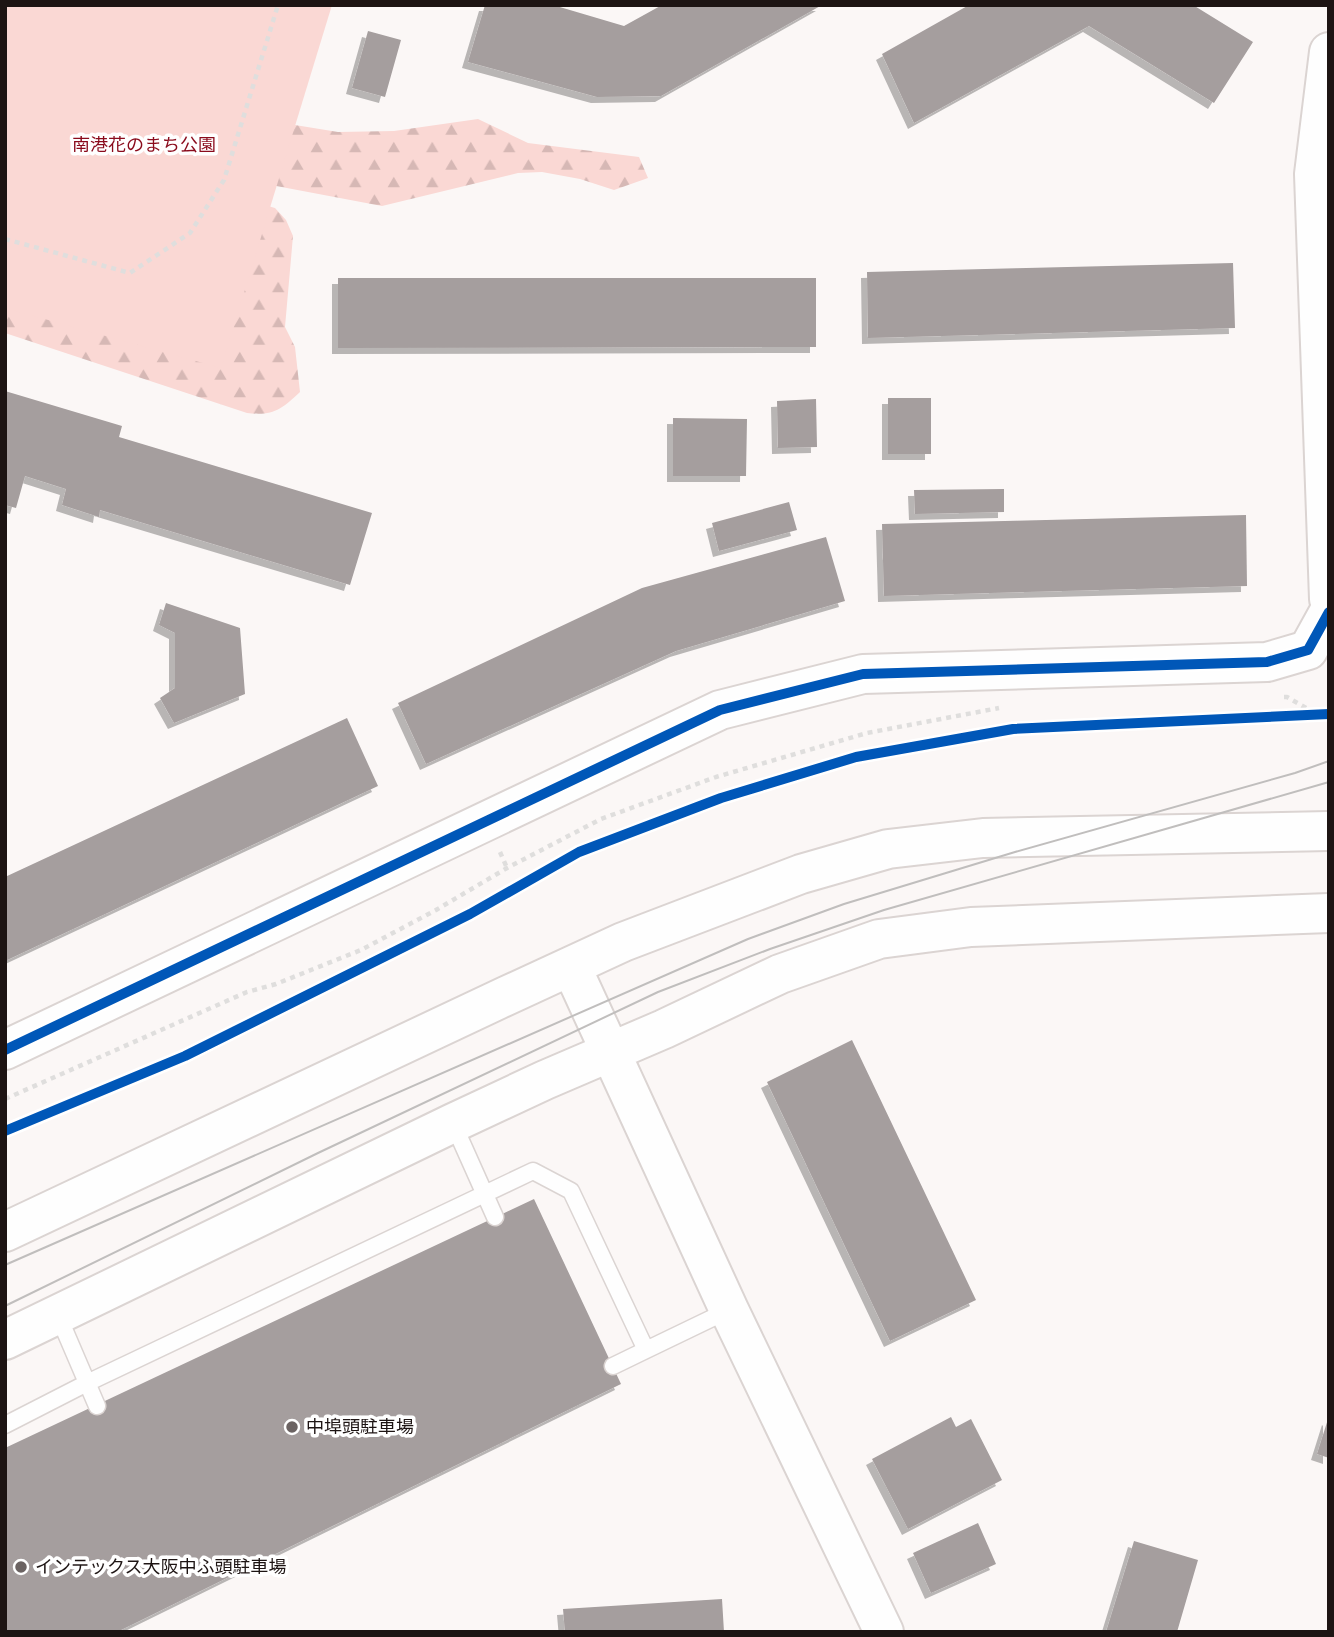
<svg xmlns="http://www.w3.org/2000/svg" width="1334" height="1637" viewBox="0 0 1334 1637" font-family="'Varela Round','Noto Sans JP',sans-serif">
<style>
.forest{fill:url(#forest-firs)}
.green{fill:#fad8d4}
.building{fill:#a59e9e;filter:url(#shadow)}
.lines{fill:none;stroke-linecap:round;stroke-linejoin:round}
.service-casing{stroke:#dbd4d2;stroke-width:19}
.tertiary-casing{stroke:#dbd4d2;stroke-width:42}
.path{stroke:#dfdedd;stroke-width:4.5;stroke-dasharray:5 5;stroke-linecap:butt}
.service{stroke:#fefefe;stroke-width:16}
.tertiary{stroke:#fefefe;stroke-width:38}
.tram{stroke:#c0bebd;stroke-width:2}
.cycleway-casing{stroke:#fff;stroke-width:15}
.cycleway{stroke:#0057b8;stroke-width:10}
.poi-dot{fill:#6b6362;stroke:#fff;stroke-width:2.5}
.labels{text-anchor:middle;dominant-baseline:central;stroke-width:7;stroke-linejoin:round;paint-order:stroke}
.park-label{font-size:18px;fill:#8a0b1c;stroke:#fff}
.poi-label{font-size:18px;fill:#1d1413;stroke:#fff;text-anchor:start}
</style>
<defs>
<pattern id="forest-firs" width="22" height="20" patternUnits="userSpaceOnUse" patternTransform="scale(1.75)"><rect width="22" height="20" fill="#fad8d4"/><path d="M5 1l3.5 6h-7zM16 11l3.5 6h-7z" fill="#d6b8b5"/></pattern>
<filter id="shadow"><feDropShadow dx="-6" dy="6" stdDeviation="0" flood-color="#0004"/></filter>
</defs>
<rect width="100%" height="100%" fill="#fbf7f6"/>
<path class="forest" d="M478,119l50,24 111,14 9,21 -34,12 -34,-11 -38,-7 -24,1 -136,33 -111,-21 -10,-56 34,-4 43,7 56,-1z
M251,201l24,7 11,12 7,16 -8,91 10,20 5,45c-19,18 -27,24 -53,21l-242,-80v-72z"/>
<path class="green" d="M5,5h327l-111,363 -216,-60z"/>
<path class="building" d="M485,5h68l71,21 38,-21h160l-161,91 -64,1 -129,-35z
M969,5h224l60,37 -39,61 -125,-77 -175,97 -32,-69z
M368,31l33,9 -16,57 -33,-9z
M1233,263l2,65 -367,10 -1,-66z
M338,278h478v69l-478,1z
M5,391l117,35 -3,11 253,76 -22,72 -250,-75 -1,7 -37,-12 4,-16 -41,-13 -9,32 -11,-3z
M888,398h43v56h-43z
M816,399l1,48 -39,1 -1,-47z
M673,418l74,1 -1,57h-73z
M1004,489v23l-89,2 -1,-24z
M789,502l8,28 -78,21 -7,-28z
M1246,515l1,71 -363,10 -2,-72z
M826,537l19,64 -169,50 -250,113 -28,-61 244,-115z
M166,603l74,25 5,66 -71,29 -14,-25 15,-10v-55l-16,-8z
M347,718l31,68 -373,175v-84z
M852,1040l124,260 -86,41 -123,-259z
M534,1199l87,185 -504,248h-112v-184z
M951,1417l5,10 15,-8 31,61 -94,49 -36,-70z
M1328,1419l1,1v38l-12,-4z
M978,1523l18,41 -65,29 -18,-40z
M1134,1541l64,19 -21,72h-71z
M722,1599l2,33h-159l-2,-23z"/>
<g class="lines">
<defs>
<path id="service" d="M453,1123l42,94
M58,1315l39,91
M613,1366l33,-16
M5,1425l82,-42 446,-212 38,20 75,159 83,-40"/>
<path id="tertiary" d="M1329,52l-15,122 15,425
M571,966l158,344 155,322
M5,1050l715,-340 143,-36 404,-12 41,-12 21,-38
M5,1232l501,-236 117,-54 178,-68 87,-25 95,-11 346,-7
M5,1340l448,-217 92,-43 119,-51 116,-55 99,-35 92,-12 358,-14"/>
</defs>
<use href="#service" class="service-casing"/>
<use href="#tertiary" class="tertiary-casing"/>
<path class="path" d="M5,239l125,34 60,-40 34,-53 54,-175
M1284,697h3l26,15
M500,852l7,16
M5,1099l242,-107 29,-8 85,-34 75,-40 71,-42 94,-49 115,-42 151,-44 132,-25
M5,1131l180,-75 285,-142 109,-62 142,-54 135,-41 157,-28 316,-15"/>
<use href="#service" class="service"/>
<use href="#tertiary" class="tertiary"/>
<path class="tram" d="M5,1265l743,-326 96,-35 171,-52 280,-79 34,-12
M5,1306l313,-153 340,-161 112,-43 114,-39 445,-128"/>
<defs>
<path id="cycleway" d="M5,1050l715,-340 143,-36 404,-12 41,-12 21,-38
M5,1131l180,-75 285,-142 109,-62 142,-54 135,-41 157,-28 316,-15"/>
</defs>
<use href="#cycleway" class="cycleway-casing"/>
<use href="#cycleway" class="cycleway"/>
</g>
<g class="poi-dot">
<circle cx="292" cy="1427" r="7"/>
<circle cx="21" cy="1567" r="7"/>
</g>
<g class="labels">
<g class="park-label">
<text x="144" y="145">南港花のまち公園</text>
</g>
<g class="poi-label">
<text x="306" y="1427">中埠頭駐車場</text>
<text x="35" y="1567">インテックス大阪中ふ頭駐車場</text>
</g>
</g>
<rect width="1334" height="1637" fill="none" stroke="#1d1413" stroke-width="14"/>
</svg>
